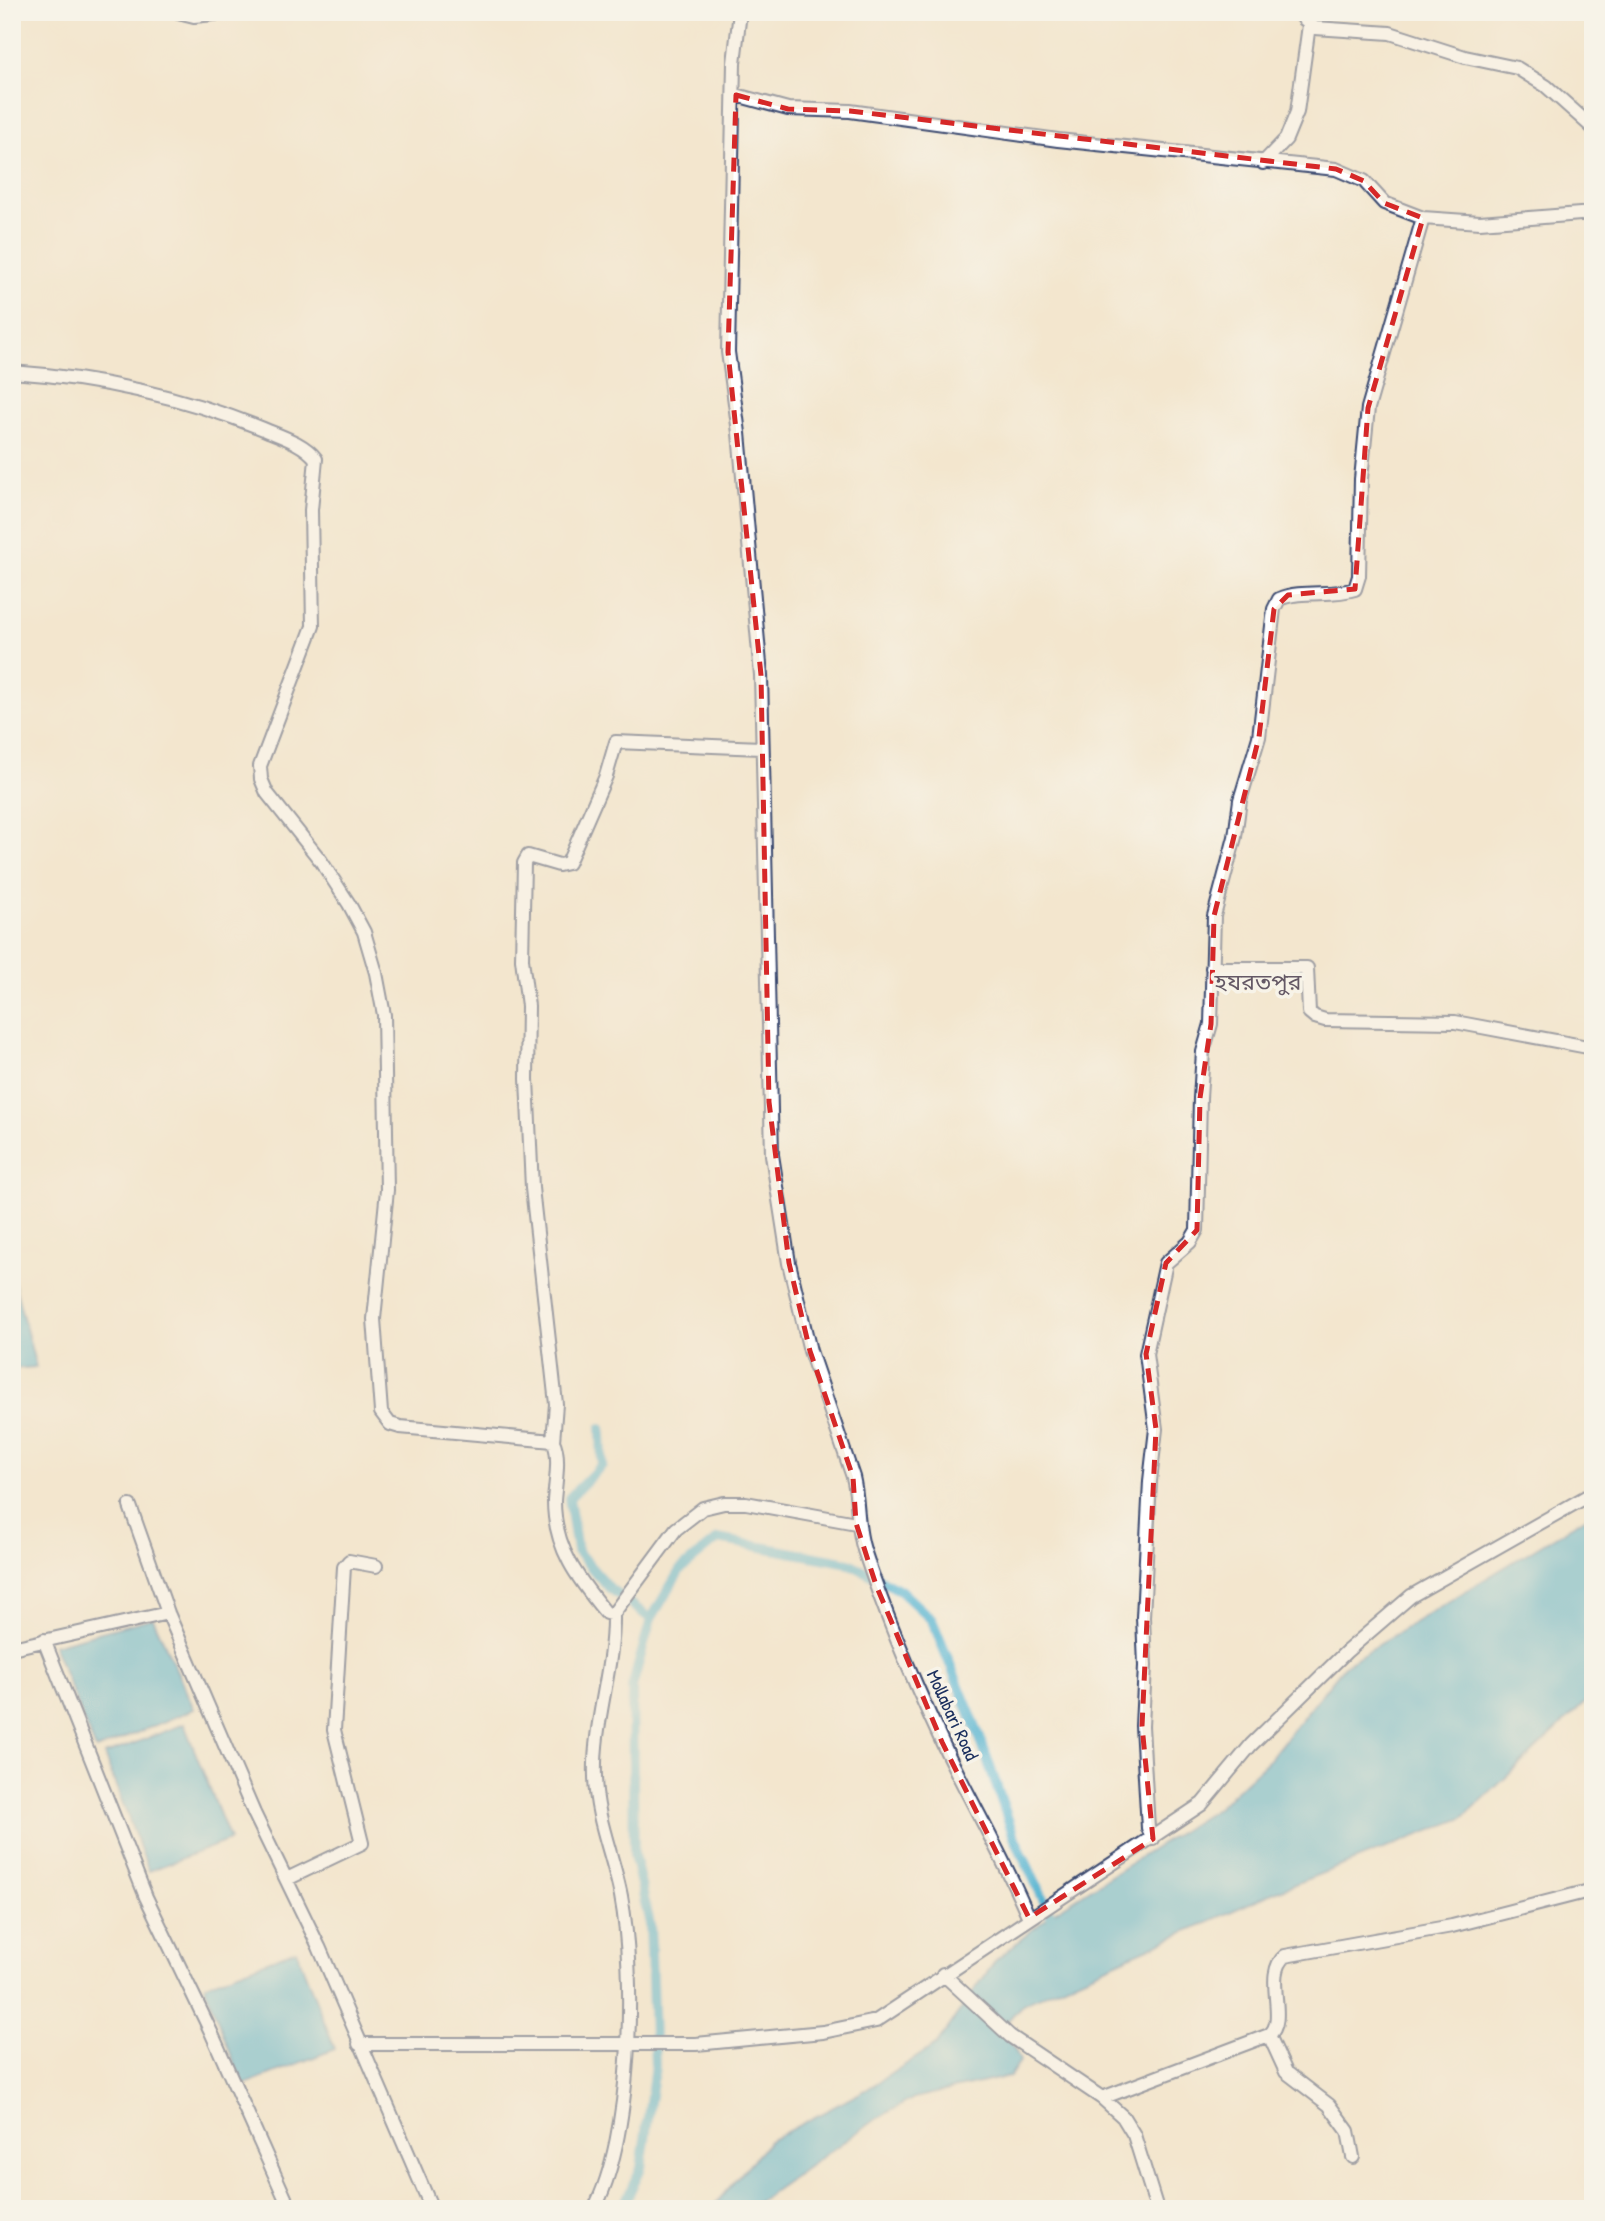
<svg xmlns="http://www.w3.org/2000/svg" width="1605" height="2221" viewBox="0 0 1605 2221" font-family="'Patrick Hand','Noto Sans Bengali',sans-serif">
<style>
.water{fill:#53b3d1;stroke:#377198;stroke-width:2}
.lines{fill:none;stroke-linecap:round;stroke-linejoin:round}
.canal{stroke:#53b3d1;stroke-width:10}
.minor-casing{stroke:#3b4a6f;stroke-width:16}
.minor{stroke:#fff;stroke-width:12}
.marked{fill:none;stroke:#d62828;stroke-width:5;stroke-dasharray:14 9;stroke-linejoin:round}
.labels{text-anchor:middle;dominant-baseline:central;stroke-width:7;stroke-linejoin:round;paint-order:stroke}
.street-label{font-size:19px;fill:#1b2f5e;stroke:#f7f3e8}
.quarter-label{font-size:23px;fill:#645865;stroke:#f7f3e8}
</style>
<rect width="100%" height="100%" fill="#f7f3e8"/>
<filter id="ink" filterUnits="userSpaceOnUse"><feTurbulence type="fractalNoise" baseFrequency=".0143" numOctaves="2"/><feDisplacementMap in="SourceGraphic" scale="14" xChannelSelector="R" yChannelSelector="G"/><feConvolveMatrix kernelMatrix="1 2 1 2 8 2 1 2 1" color-interpolation-filters="sRGB"/></filter>
<filter id="wash" filterUnits="userSpaceOnUse"><feTurbulence type="fractalNoise" baseFrequency=".00686" numOctaves="4" result="noise"/><feDisplacementMap in="SourceGraphic" scale="28" xChannelSelector="R" yChannelSelector="G"/><feGaussianBlur stdDeviation="1.57" result="paint"/><feColorMatrix in="noise" values="0 0 0 0 0 0 0 0 0 0 0 0 0 0 0 0 0 1.4 0 .05"/><feComposite in="paint" operator="in"/></filter>
<g filter="url(#wash)">
<rect width="100%" height="100%" fill="#f3e6ce"/>
<path class="water" d="M12,1275l24,92 -24,2z
M1593,1513v182l-130,123 -186,73 -253,112c-35,35 -16,25 -4,58l-10,15 -96,22 -41,23 -125,88h-37l58,-68 97,-51 71,-46 59,-84 58,-48 162,-103 51,-47 78,-97z
M153,1618l41,91 -98,41 -43,-105z
M184,1724l46,116 -81,31 -45,-116z
M296,1950l39,99 -92,36 -39,-100z"/>
<g class="lines">
<path class="canal" d="M601,1428l1,37 -33,33 8,53 31,36 43,32
M622,2209l19,-41 14,-102 -5,-142 -16,-69 -2,-168 19,-68 29,-49 38,-31 131,24 51,27 32,30 48,118 33,96 43,93"/>
</g>
</g>
<g filter="url(#ink)">
<g class="lines">
<defs>
<path id="minor" d="M178,12l16,4 39,-4
M740,12l-6,51 -6,289 11,81 22,242 11,480 17,108 21,88 43,126c6,24 3,48 11,73 21,65 49,130 78,192 28,59 62,115 87,176
M1303,12v6l12,10 75,5 75,24 52,11 29,18 47,42
M736,95l52,14 62,2 208,29 278,29 28,12 20,22 39,15 57,4 113,-9
M1263,163l23,-24 11,-27 12,-87
M12,372c86,6 169,24 249,56 19,8 43,15 55,31l-5,51 2,116 -53,140 1,13 6,14 54,68 28,43 15,28 12,41 8,42 3,175 -13,129 7,93 9,12 10,3 153,14c8,15 2,43 1,60 0,47 24,78 52,112l7,1
M1212,968h95l2,44 6,5 10,3 130,2 138,26
M553,1441l3,-37 -24,-216 -5,-109 1,-73 -6,-47 2,-96 4,-7 31,9 9,-2 38,-87 10,-34 145,6
M130,1506l38,107 86,200 65,134 113,262
M613,1614l63,-85 27,-21 21,-5h22l110,20
M44,1640l102,257 65,135 79,177
M12,1648l156,-35
M1153,1839l-5,-11 -6,-102 3,-60 -2,-49 7,-136 6,-52 -10,-75 20,-91 24,-21 7,-12 3,-132 3,-46 8,-28 3,-108 21,-79 5,-37 19,-63 15,-128 5,-10c23,-10 52,-2 76,-10l4,-13 2,-97 7,-71 55,-190
M287,1879l75,-36 -28,-113 10,-163 5,-6 27,5
M943,1974l67,62 92,62 21,19 11,18 23,74
M1269,2035l17,37 43,33 19,26 5,26
M359,2044h337l127,-12 53,-11 326,-217 49,-59 95,-93 65,-56 182,-103
M1102,2098l167,-63c20,-15 -7,-61 16,-79l167,-30 141,-36
M594,2209c38,-71 42,-234 27,-313 -8,-41 -25,-77 -26,-119 -2,-55 19,-108 18,-163"/>
</defs>
<use href="#minor" class="minor-casing"/>
<use href="#minor" class="minor"/>
</g>
</g>
<path d="M0 0H1605V2221H0ZM736,95l52,14 62,2 486,58 28,12 20,22 39,15 -55,190 -13,181 -67,6 -14,14 -15,128 -45,179 -3,108 -11,74 -3,132 -31,33 -20,91 10,75 -14,297 11,113 -124,79 -87,-176 -66,-157 -20,-62 -3,-46 -43,-126 -21,-88 -20,-161 -8,-427 -33,-323z" fill="#f3e6ce" fill-opacity=".55" fill-rule="evenodd"/>
<path class="marked" d="M736,95l52,14 62,2 486,58 28,12 20,22 39,15 -55,190 -13,181 -67,6 -14,14 -15,128 -45,179 -3,108 -11,74 -3,132 -31,33 -20,91 10,75 -14,297 11,113 -124,79 -87,-176 -66,-157 -20,-62 -3,-46 -43,-126 -21,-88 -20,-161 -8,-427 -33,-323z"/>
<g class="labels">
<g class="street-label">
<text transform="translate(953 1715) rotate(65)">Mollabari Road</text>
</g>
<g class="quarter-label">
<text x="1258" y="981">হযরতপুর</text>
</g>
</g>
<rect width="1605" height="2221" fill="none" stroke="#f7f3e8" stroke-width="42"/>
</svg>
